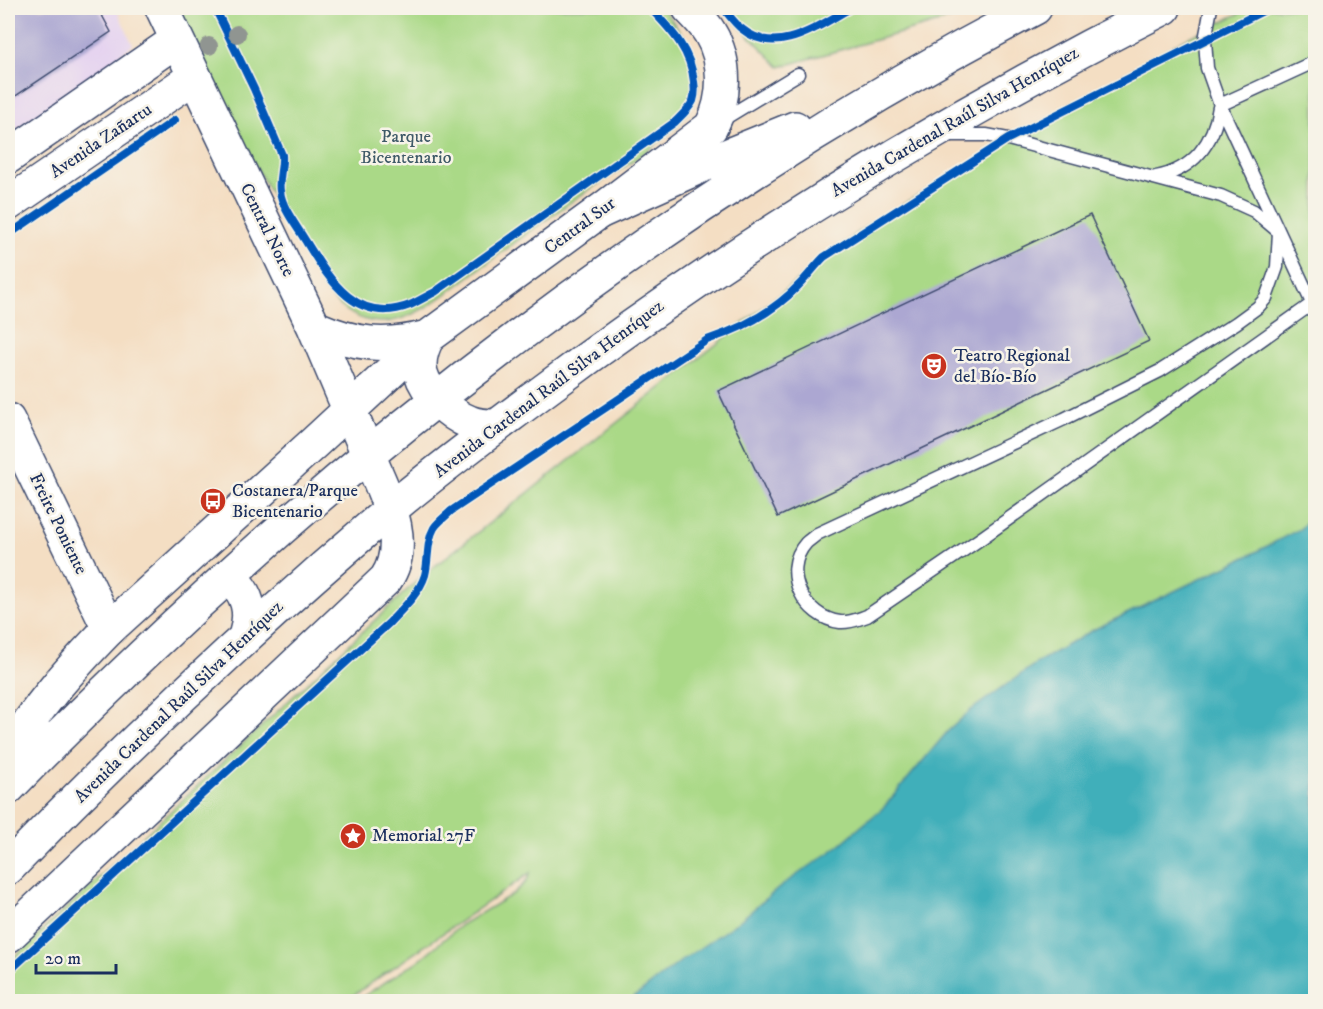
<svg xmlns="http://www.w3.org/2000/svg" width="1323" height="1009" viewBox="0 0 1323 1009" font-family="'IM FELL DW Pica',serif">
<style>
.built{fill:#e5d3f0}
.green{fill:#aad987;stroke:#628472;stroke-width:1.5}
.water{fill:#3fafba;stroke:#2d6f8c;stroke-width:1.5}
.building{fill:#aca7d2}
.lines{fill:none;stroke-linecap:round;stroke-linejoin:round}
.lane-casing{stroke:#3c496d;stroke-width:15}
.secondary-casing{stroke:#3c496d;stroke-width:36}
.primary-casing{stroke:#3c496d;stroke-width:36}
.lane{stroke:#fff;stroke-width:12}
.secondary{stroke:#fff;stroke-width:33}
.primary{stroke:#fff;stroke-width:33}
.cycleway-casing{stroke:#f7f3e8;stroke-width:11}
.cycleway{stroke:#0057b8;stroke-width:8}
.tree{fill:#909591}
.labels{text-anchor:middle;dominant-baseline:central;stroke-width:5;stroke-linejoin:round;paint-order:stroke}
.street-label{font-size:18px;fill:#1b2f5e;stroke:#f7f3e8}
.park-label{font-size:18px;fill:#3f5a68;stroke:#f7f3e8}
.poi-label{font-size:18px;fill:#1b2f5e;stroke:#f7f3e8;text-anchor:start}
</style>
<rect width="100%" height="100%" fill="#f7f3e8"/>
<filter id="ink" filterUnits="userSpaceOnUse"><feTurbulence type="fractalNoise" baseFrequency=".0167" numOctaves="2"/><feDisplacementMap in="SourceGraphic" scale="12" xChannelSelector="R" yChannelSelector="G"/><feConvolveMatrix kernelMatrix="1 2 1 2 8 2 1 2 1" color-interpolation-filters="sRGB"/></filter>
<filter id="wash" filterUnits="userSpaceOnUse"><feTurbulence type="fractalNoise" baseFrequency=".008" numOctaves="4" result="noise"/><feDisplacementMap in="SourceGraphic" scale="24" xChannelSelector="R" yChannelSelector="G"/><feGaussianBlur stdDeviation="1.35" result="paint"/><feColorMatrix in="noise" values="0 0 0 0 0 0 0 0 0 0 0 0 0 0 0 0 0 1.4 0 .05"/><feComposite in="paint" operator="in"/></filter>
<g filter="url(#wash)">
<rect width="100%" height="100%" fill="#f4dec3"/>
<path class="built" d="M8,8h108l17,37 -125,91z"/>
<path class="green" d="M172,8h490c20,24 46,55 33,89 -7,16 -20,32 -34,43 -25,22 -55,38 -83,57 -31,22 -61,44 -92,67 -28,20 -67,56 -102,58 -25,1 -43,-13 -58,-31l-121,-214z
M722,8h250l-22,11 -170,48z
M1251,8h64v993h-959l62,-40 43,-36 52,-31 13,-12 4,-9 -185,128 -337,1v-39l413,-386 448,-353 316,-185z"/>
<path class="water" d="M1315,514v487h-686l52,-40 57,-39 47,-39 47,-32 52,-44 64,-76 23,-21 39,-28 28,-20 57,-33 155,-74 50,-26z"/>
<g id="blocks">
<path class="building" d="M8,8h90l13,24 -103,69z
M1090,215l59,126 -371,176 -60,-126z"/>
</g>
</g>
<g filter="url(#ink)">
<use href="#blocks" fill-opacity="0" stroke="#3c496d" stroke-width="1.5"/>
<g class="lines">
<defs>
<path id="lane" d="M1211,8l-6,32 2,28 13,37 92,198
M1220,105l96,-44
M722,120l76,-46
M947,135h39l22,4 213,57 33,15 25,21
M1156,177c37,-7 58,-34 63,-70
M1279,232l-2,35 -11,31 -8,9 -22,16 -76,48 -96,48 -247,115c-3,3 -8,6 -11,9 -26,29 -1,75 34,79 10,1 18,-3 27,-6l116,-79 333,-236"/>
<path id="secondary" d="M162,8l152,319 54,127
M8,157l169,-117
M8,204l186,-127
M314,327c41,18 71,21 114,10
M8,420l101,209 206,-187 113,-105 171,-125 112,-85c15,-28 16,-66 -1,-94 -5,-9 -14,-18 -21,-25"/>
<path id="primary" d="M599,212l100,-45 96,-39
M428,337c-6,11 -10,23 -7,36 5,19 30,42 48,49 9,4 19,4 28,4
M228,576c20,16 25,36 17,61
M8,755c28,-48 63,-87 101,-126
M8,788c301,-309 644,-579 1027,-780
M8,868c121,-125 249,-245 382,-358 46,-39 95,-75 144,-112 198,-149 409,-279 630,-390
M8,936l378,-357c26,-38 -3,-88 -18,-125"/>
</defs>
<use href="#lane" class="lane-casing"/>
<use href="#secondary" class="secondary-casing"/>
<use href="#primary" class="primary-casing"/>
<use href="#lane" class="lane"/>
<use href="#secondary" class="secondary"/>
<use href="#primary" class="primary"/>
<defs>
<path id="cycleway" d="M215,8l39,81 28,66c1,12 -4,24 -2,36 2,17 16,34 25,49 24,39 51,86 105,65 9,-4 17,-9 25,-13l240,-170c6,-6 14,-13 18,-21 2,-6 2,-13 1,-19 -3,-32 -23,-52 -44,-74
M723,8c6,7 12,16 19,21 35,29 77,-4 109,-21
M8,235l167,-115
M8,972l381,-349c13,-14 30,-29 36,-48 4,-15 1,-33 9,-47 4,-6 11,-11 17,-17l256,-171c33,-11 68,-29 92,-55 9,-9 16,-19 25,-28l184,-118 261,-131"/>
</defs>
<use href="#cycleway" class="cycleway-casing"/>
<use href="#cycleway" class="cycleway"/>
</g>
<g class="tree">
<circle cx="237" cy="34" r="9"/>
<circle cx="209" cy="46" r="9"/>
</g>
</g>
<defs>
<symbol id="theatre-disc" viewBox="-11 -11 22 22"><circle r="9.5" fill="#c8321e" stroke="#f7f3e8"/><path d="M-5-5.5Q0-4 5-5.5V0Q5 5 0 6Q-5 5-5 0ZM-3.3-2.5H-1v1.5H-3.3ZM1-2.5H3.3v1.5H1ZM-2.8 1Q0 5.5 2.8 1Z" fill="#fff"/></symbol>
<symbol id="bus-disc" viewBox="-11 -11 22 22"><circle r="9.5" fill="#c8321e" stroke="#f7f3e8"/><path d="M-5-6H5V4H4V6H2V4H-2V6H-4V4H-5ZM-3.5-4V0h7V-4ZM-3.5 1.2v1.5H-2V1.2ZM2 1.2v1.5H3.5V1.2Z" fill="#fff"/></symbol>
<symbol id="sight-disc" viewBox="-11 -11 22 22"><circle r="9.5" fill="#c8321e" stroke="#f7f3e8"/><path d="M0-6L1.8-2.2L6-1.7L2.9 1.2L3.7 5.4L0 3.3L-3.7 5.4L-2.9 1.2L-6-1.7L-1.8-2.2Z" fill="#fff"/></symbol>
</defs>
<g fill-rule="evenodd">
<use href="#theatre-disc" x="919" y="351" width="30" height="30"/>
<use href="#bus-disc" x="198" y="486" width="30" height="30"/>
<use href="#sight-disc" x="338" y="821" width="30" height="30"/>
</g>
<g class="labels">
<g class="street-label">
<text transform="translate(955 122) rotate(-30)">Avenida Cardenal Raúl Silva Henríquez</text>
<text transform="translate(101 141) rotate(-34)">Avenida Zañartu</text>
<text transform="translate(580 226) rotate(-36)">Central Sur</text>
<text transform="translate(267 230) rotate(64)">Central Norte</text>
<text transform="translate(549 389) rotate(-37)">Avenida Cardenal Raúl Silva Henríquez</text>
<text transform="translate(58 524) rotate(64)">Freire Poniente</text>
<text transform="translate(179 702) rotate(-44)">Avenida Cardenal Raúl Silva Henríquez</text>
</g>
<g class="park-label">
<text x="406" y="137">Parque<tspan x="406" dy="21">Bicentenario</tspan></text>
</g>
<g class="poi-label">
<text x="954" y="356">Teatro Regional<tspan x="954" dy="21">del Bío-Bío</tspan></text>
<text x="232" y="491">Costanera/Parque<tspan x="232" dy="21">Bicentenario</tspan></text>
<text x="372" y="836">Memorial 27F</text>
</g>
</g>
<rect width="1323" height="1009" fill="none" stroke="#f7f3e8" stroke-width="30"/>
<path d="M36 964v9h80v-9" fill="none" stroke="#1b2f5e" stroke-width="3"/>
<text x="45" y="964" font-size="18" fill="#1b2f5e" stroke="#f7f3e8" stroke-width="4.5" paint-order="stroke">20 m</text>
</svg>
